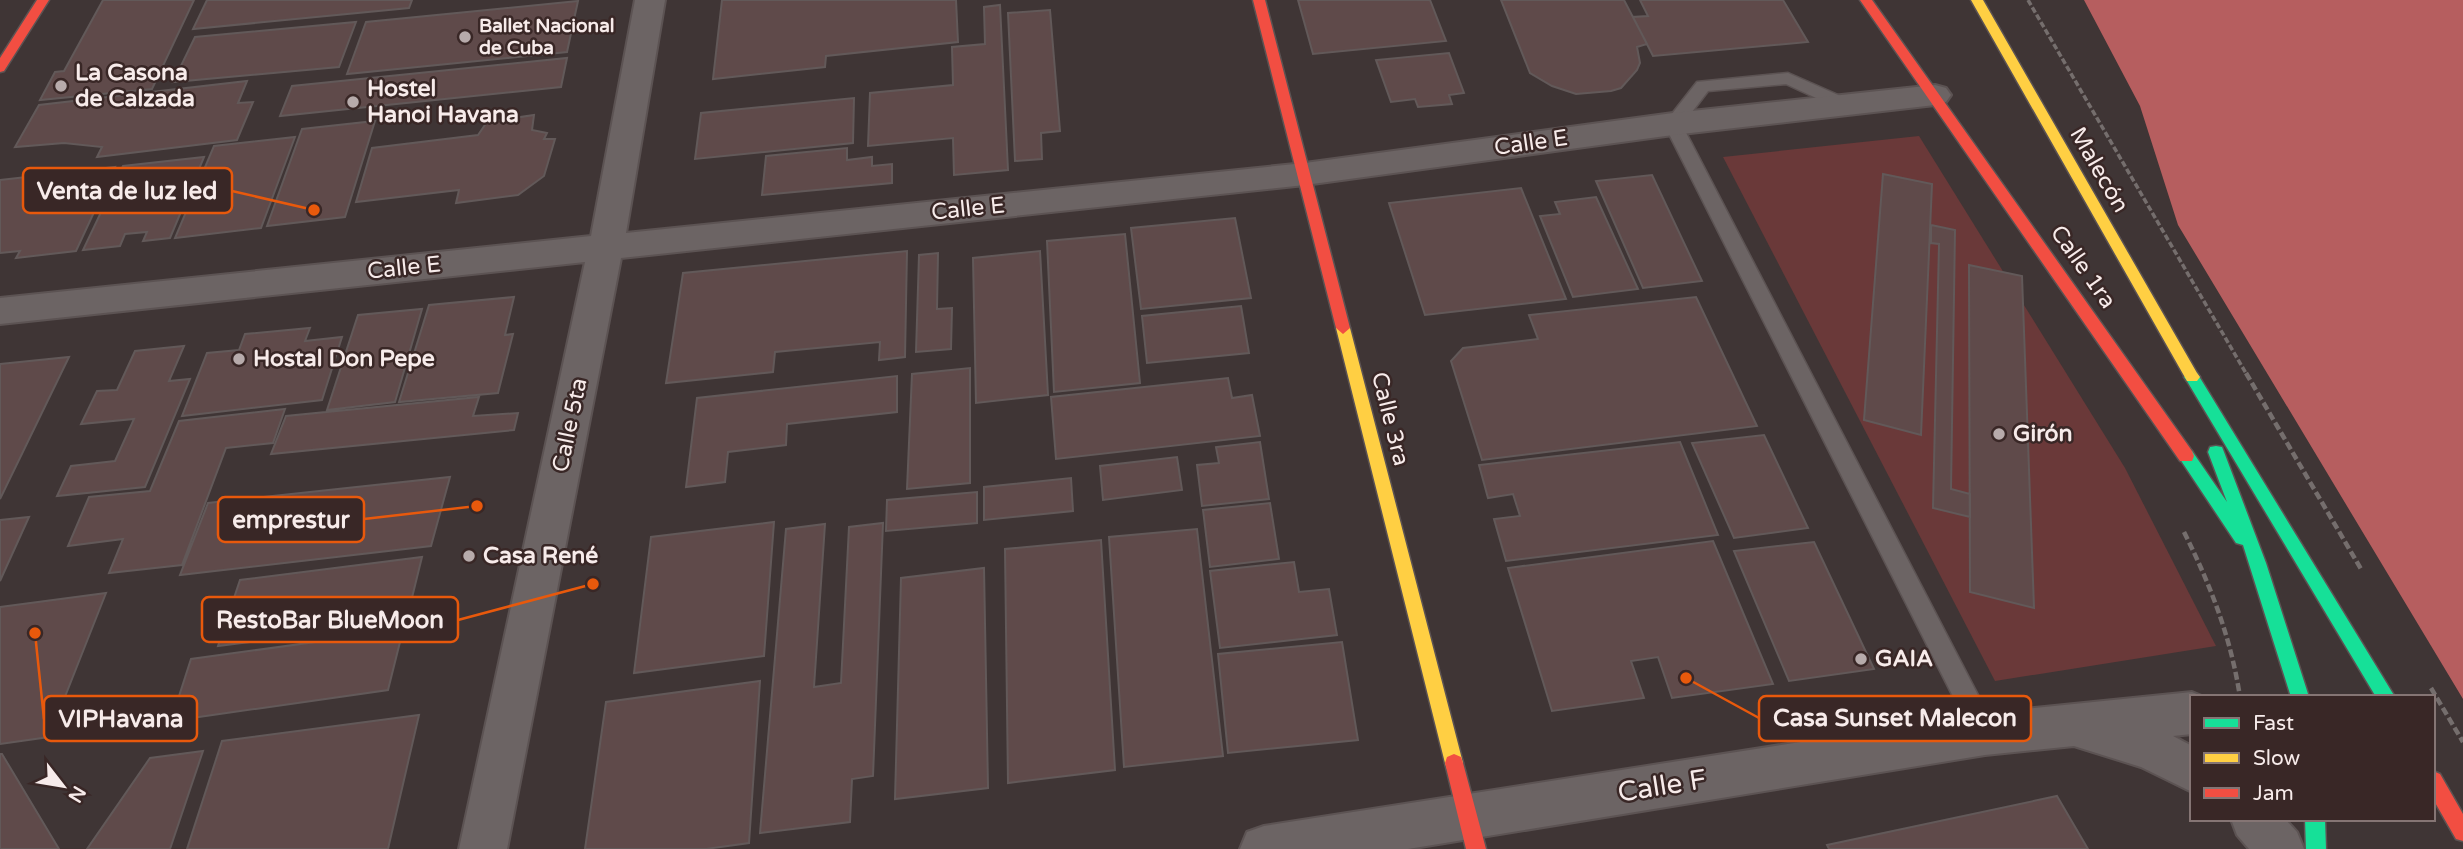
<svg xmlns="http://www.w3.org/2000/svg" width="2463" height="849" viewBox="0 0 2463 849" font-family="'Varela Round',sans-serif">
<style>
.green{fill:#6a3939}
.water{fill:#b65e5f}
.building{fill:#5f4a4a;stroke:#625959;stroke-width:2}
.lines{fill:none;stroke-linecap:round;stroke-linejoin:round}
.lane-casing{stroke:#5c5353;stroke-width:3}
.street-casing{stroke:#5c5353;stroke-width:4}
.fast-casing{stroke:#5c5353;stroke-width:3}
.slow-casing{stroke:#5c5353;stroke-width:3}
.jam-casing{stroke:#5c5353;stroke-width:3}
.path-far1{stroke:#756e6d;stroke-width:3.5;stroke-dasharray:6 2.5;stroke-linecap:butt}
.path{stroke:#756e6d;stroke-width:4.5;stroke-dasharray:8 3.5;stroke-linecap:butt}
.lane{fill:#6c6464;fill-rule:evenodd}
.street{fill:#6c6464;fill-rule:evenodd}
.fast{fill:#16e098;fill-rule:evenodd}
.slow{fill:#ffcf43;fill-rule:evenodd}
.jam{fill:#f24e42;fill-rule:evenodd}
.poi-dot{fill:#b7abab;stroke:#392726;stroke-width:2.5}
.labels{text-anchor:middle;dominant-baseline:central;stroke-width:5;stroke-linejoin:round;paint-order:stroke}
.far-poi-label{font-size:19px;font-weight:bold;fill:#f7ebea;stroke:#392726;text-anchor:start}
.poi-label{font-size:23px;font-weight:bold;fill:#f7ebea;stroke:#392726;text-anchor:start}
.street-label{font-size:23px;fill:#f7ebea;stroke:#392726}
.near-street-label{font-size:28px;fill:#f7ebea;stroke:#392726}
.leader{fill:none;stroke:#e8590c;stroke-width:2.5}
.callout-dot{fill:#e8590c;stroke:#392726;stroke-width:2.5}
.callout{fill:#392726;stroke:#e8590c;stroke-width:2.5}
.callout-label{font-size:24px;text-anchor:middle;font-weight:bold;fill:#f7ebea}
</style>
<rect width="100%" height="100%" fill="#3f3535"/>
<path class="green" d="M1919,136l206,332 91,178 -221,35 -272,-524z"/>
<path class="water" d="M2084,0h379v699l-285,-474 -38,-119z"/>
<path class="building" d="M103,0h91l-42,89 -112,11 15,-28 9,-1z
M207,0h205l-3,8 -216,21z
M722,0h234l2,42 -132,14 -1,11 -112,12z
M1298,0h132l16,41 -133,13z
M1501,0h123l23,44 -10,3 3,16 -3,7 -16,18 -10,3 -35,3 -24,-8 -22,-13z
M1640,0h143l25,42 -155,14 -20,-39 15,-1z
M578,1l-11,51 -220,22 19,-52z
M1000,5l8,165 -54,5 -1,-37 -85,8 2,-53 83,-8 -1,-38 33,-3 -1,-37z
M1050,10l10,121 -19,2 1,26 -27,2 -7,-148z
M356,22l-17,45 -166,15 22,-45z
M1449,53l15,40 -15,2 3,9 -34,3 -3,-8 -24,3 -15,-42z
M567,58l-6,29 -281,29 12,-30z
M247,81l-9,22 15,-1 -16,38 -140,17 5,-10 -38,-4 -49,4 24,-42z
M854,98l-1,45 -158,16 6,-46z
M534,115l-2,15 15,3 -3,6h11l-11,37 -26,19 -62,8 3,-13 -103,12 16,-54 106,-13 9,-13z
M375,121l-30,96 -78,9 35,-97z
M295,137l-34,91 -86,10 39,-92z
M847,148v12l25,-3v9l20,-2v19l-130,12 4,-39z
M204,157l-34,81 -27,3 4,-9 -22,2 -5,12 -37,4 40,-84z
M115,167l-39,84 -60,7 4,-7 -20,2v-73z
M1883,174l49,10 -11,251 -57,-15z
M1652,175l50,106 -59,7 -47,-107z
M1521,188l45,111 -141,16 -36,-112z
M1596,197l42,92 -65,8 -33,-81 20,-2 -5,-12z
M1235,218l16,80 -110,11 -10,-81z
M1931,225l24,5 -4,259 19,5v23l-37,-9 6,-264 -8,-1z
M1125,234l15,149 -86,9 -7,-151z
M907,251l-2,106 -26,3 1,-18 -105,10 -2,20 -107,11 17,-110z
M1040,251l8,144 -72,8 -3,-145z
M938,253l-1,56 15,-1 -1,41 -35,3 3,-97z
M1969,265l53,11 12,332 -64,-16z
M514,297l-9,38 8,-1 -15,59 -99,9 30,-97z
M1696,297l61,129 -275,34 -31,-99 12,-13 75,-9 -9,-24z
M1241,306l8,47 -102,10 -5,-47z
M422,309l-27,93 -68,8 31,-95z
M310,328l-5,13 37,-4 -20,63 -140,16 25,-63 32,-3 6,-16z
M184,346l-15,35 21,-2 -45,108 -88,9 14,-30 44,-5 19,-42 -53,5 16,-33 20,-1 18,-39z
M69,357l-69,142v-135z
M970,368v115l-63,6 5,-115z
M897,376v36l-110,12 -1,21 -58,7 -3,30 -39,5 11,-89z
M1228,378l4,20 20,-3 8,41 -204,23 -5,-62z
M479,397l-6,19 45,-3 -4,17 -243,24 15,-38z
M285,409l-12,34 -47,5 -44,117 -73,8 14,-34 -55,7 21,-49 61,-6 29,-70z
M1764,435l44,93 -74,10 -42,-95z
M1260,442l9,57 -67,7 -5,-41 22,-2 -3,-16z
M1680,442l38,93 -212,26 -12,-42 26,-3 -7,-22 -25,4 -9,-33z
M1177,457l5,33 -79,10 -3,-34z
M450,477l-19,69 -251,29 28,-72z
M1071,478l2,33 -89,9v-33z
M977,492v31l-91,8 1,-31z
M1270,503l9,56 -69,8 -7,-57z
M29,517l-29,64v-61z
M774,522l-10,134 -130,17 17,-136z
M883,523l-10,253 -21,3 -2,43 -90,11 26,-304 39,-5 -11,163 27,-4 8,-156z
M1197,529l26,227 -99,11 -15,-230z
M1101,540l14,230 -107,13 -3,-234z
M1713,541l60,143 -101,14 -14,-41 -27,4 13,37 -92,13 -44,-143z
M1814,542l60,127 -85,12 -55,-130z
M422,557l-16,65 -188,24 22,-66z
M1294,562l5,30 30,-3 8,46 -117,13 -10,-77z
M984,568l4,220 -93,11 6,-221z
M106,593l-57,144 -49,7v-137z
M403,630l-15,60 -217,31 20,-62z
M1342,642l16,98 -130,13 -10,-99z
M760,681l-11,162 -43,6h-121l21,-147z
M419,715l-31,134h-201l35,-108z
M203,751l-33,98h-83l63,-91z
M0,754h2l57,95h-59z
M2057,796l31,53h-259l-2,-4z"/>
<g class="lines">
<defs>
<path id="lane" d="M1788,73l66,29 3,4 -9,6 -6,-2 -56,-26 -78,7 -26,34 312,601 3,8 -3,8 -9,4 -9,-4 -312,-618 33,-42z"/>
<path id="street" d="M635,0h30l-39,233 679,-70 368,-50 262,-28 11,3 5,7 -5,7 -11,3 -262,30 -368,50 -684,73 -114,591h-48l126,-587 -585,62v-26l591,-62z
M2192,692l12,5h-12v37l-19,2 19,10v46l-51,-25 -67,-21 -89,9 -577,94h-168l7,-17 17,-6 721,-113z
M2231,819h54l12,13 7,17h-55l-12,-14z"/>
<path id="fast" d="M2192,371l5,2 198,324h-19l-189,-316 -3,-4z
M2216,446l6,1 2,5 42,111 43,134h-18l-48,-152 -7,-2 -58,-87 2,-5h12l35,51 -19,-50 2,-5z
M2305,819h20l1,30h-20z"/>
<path id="slow" d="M1971,0h12l214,373 3,4 -3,4h-10z
M1343,322l7,6 113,435 -2,6 -7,3 -7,-3 -2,-6 -109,-435z"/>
<path id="jam" d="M37,0h12l-45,71 -4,1v-14z
M1253,0h12l85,328 -7,6 -7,-6z
M1860,0h12l320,451 2,5 -2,5h-12z
M1454,754l7,3 2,6 23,86h-20l-21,-86 2,-6z
M2433,771l7,3 23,40v27l-7,-2 -23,-40z"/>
</defs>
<use href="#lane" class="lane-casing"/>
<use href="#street" class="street-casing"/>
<use href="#fast" class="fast-casing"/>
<use href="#slow" class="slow-casing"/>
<use href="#jam" class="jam-casing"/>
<path class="path-far1" d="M2028,0l219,375"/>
<path class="path" d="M2246,373l115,196
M2184,532c27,54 47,106 56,165
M2431,688l32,54"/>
<use href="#lane" class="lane"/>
<use href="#street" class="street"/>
<use href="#fast" class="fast"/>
<use href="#slow" class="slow"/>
<use href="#jam" class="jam"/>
</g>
<g class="poi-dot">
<circle cx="465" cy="37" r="7"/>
<circle cx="61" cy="86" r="7"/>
<circle cx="353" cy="102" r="7"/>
<circle cx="239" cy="359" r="7"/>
<circle cx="1999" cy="434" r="7"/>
<circle cx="469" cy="556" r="7"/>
<circle cx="1861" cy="659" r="7"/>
</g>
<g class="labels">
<g class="far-poi-label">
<text x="479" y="26">Ballet Nacional<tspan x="479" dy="22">de Cuba</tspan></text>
</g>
<g class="poi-label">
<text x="75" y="73">La Casona<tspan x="75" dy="26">de Calzada</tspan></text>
<text x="367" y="89">Hostel<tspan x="367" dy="26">Hanoi Havana</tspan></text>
<text x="253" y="359">Hostal Don Pepe</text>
<text x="2013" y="434">Girón</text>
<text x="483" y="556">Casa René</text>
<text x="1875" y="659">GAIA</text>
</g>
<g class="street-label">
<text transform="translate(1531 143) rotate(-8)">Calle E</text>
<text transform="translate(2099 170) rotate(60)">Malecón</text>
<text transform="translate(968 209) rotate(-6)">Calle E</text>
<text transform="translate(2083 267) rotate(55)">Calle 1ra</text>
<text transform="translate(404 268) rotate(-6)">Calle E</text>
<text transform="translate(1390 419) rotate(76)">Calle 3ra</text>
<text transform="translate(570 425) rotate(-78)">Calle 5ta</text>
</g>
<g class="near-street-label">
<text transform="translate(1662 786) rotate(-9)">Calle F</text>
</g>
</g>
<path class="leader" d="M314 210L232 191M477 506L364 519M593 584L458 620M1686 678L1759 718M35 633L44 719"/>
<g class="callout-dot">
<circle cx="314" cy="210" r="7"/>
<circle cx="477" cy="506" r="7"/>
<circle cx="593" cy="584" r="7"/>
<circle cx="1686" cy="678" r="7"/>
<circle cx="35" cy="633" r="7"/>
</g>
<g class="callout">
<rect x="23" y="168" width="209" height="45" rx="7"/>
<rect x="218" y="497" width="146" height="45" rx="7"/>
<rect x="202" y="597" width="256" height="45" rx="7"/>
<rect x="1759" y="696" width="272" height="45" rx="7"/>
<rect x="44" y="696" width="153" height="45" rx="7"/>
</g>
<g class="callout-label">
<text x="127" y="199">Venta de luz led</text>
<text x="291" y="528">emprestur</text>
<text x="330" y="628">RestoBar BlueMoon</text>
<text x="1895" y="726">Casa Sunset Malecon</text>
<text x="121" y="727">VIPHavana</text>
</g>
<rect x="2190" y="695" width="245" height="126" fill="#392726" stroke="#857574" stroke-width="2"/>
<rect x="2204" y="718" width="35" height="10" fill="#16e098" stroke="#857574" stroke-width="2"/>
<text x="2253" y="730" font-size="21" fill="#f7ebea">Fast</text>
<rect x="2204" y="753" width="35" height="10" fill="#ffcf43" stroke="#857574" stroke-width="2"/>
<text x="2253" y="765" font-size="21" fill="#f7ebea">Slow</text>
<rect x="2204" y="788" width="35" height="10" fill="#f24e42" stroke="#857574" stroke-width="2"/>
<text x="2253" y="800" font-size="21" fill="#f7ebea">Jam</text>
<g transform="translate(63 786) rotate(121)" stroke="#392726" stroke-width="5" paint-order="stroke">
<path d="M0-5L12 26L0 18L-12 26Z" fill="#f7ebea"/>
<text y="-10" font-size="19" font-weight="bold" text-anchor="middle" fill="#f7ebea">N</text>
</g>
</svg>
